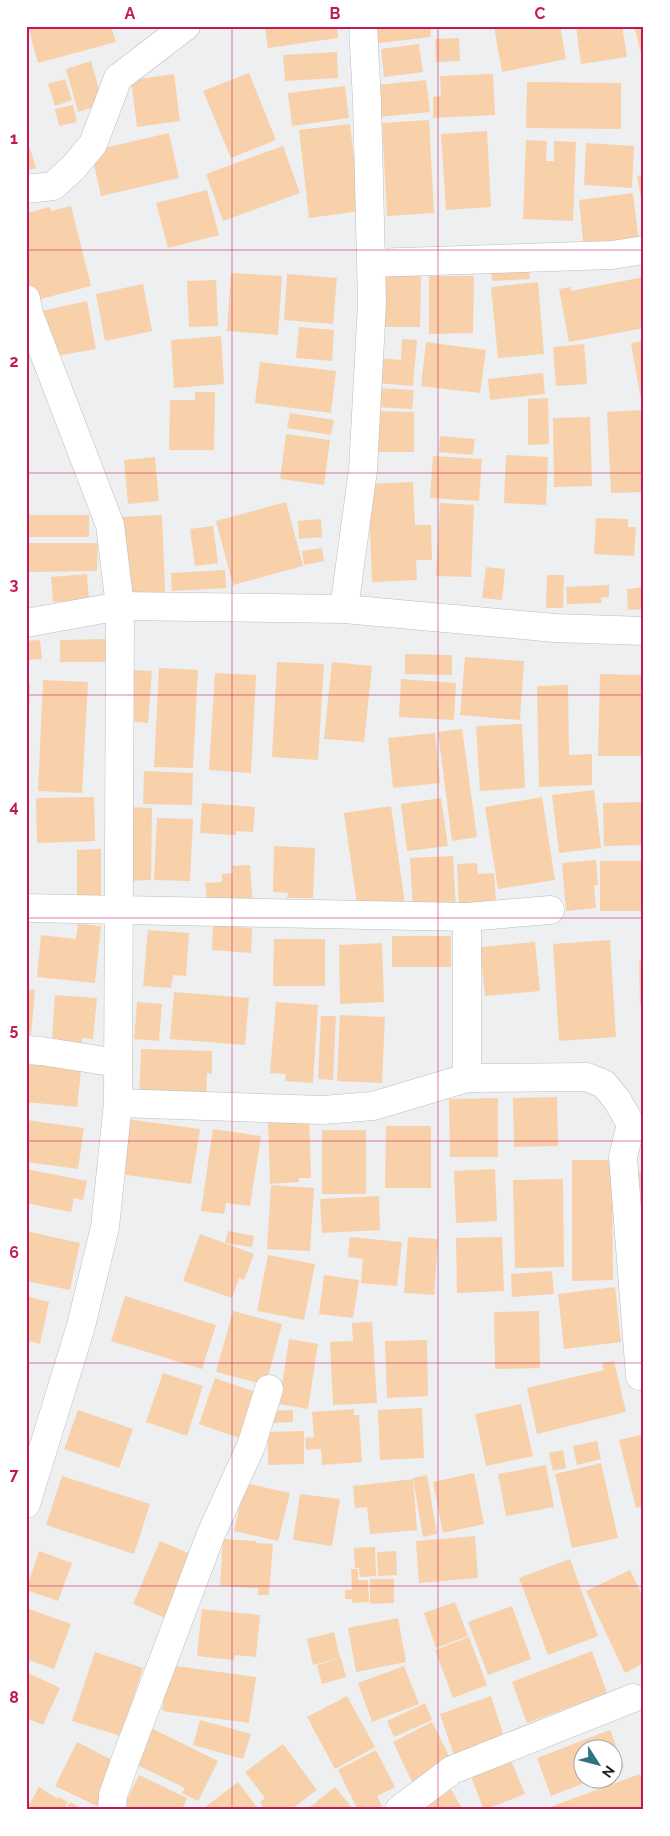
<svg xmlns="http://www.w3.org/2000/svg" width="670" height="1836" viewBox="0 0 670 1836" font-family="Raleway,sans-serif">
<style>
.building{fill:#f8d1aa}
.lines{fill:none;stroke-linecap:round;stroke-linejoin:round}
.minor-casing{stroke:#bbbdbf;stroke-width:29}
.tertiary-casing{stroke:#bbbdbf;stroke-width:29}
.minor{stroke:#fff;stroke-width:28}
.tertiary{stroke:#fff;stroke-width:28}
.grid{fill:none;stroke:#c2185b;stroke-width:1;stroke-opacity:0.55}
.neatline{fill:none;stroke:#c2185b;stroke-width:2}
.grid-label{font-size:16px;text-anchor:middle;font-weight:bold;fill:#c2185b}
</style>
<rect width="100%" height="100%" fill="#edeff1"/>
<path class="building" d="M28,26h83l5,16 -78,21z
M265,26h72l1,12 -70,10z
M369,26h61l1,11 -60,7z
M560,26l6,33 -64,13 -8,-45z
M576,26h46l5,31 -46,7z
M634,26h10v35h-1z
M459,38l1,23 -24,1 -1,-23z
M419,44l4,28 -39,5 -3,-28z
M337,52l1,26 -53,3 -2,-26z
M91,61l12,43 -25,8 -12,-43z
M249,73l27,67 -45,18 -28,-67z
M174,74l6,47 -43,6 -6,-47z
M493,74l2,41 -62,3v-21l8,-1 -1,-20z
M65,79l7,21 -17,6 -7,-22z
M426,80l4,32 -60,6 -3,-32z
M527,82l94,1v46l-95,-1z
M345,86l4,32 -57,8 -4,-33z
M73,105l4,17 -18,4 -4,-17z
M429,120l5,93 -47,3 -5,-93z
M350,124l10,87 -51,7 -10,-88z
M487,131l4,76 -45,3 -5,-76z
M169,133l10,45 -78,18 -10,-45z
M526,140l21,1 -1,20h8v-20l22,1 -3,79 -50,-2z
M586,143l48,3 -2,42 -48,-3z
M283,146l17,47 -77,28 -17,-47z
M30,148l6,20 -10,3v-22z
M644,175v34h-1l-6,-33z
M207,190l12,45 -51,13 -12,-45z
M633,193l6,50 -55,7 -5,-50z
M71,206l20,80 -58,15 -7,-29v-59l24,-6 1,4z
M529,267l1,12 -38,2 -1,-11z
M231,273l51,3 -4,59 -51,-4z
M287,274l50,4 -4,46 -49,-4z
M376,275h45l-1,52h-44z
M429,276h45l-1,57 -44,1z
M644,277v51l-75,14 -10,-53 12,-2v4z
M216,280l2,46 -29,1 -2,-46z
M538,282l6,72 -46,4 -7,-71z
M143,284l9,47 -47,10 -9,-47z
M87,301l9,48 -46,8 -9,-46z
M299,327l35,3 -2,31 -36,-3z
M221,336l3,48 -50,4 -3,-48z
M402,339l15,1 -4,46 -37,-3 2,-25 23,2z
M644,341v53l-4,1 -9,-52z
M426,342l60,8 -6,43 -59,-7z
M584,344l3,40 -31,2 -3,-39z
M260,362l76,9 -5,42 -76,-10z
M543,373l2,21 -55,6 -2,-21z
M376,388l38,2 -2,19 -37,-2z
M195,392h20l-1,58h-45l1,-50h25z
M548,398l1,46 -21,1v-46z
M644,410v82l-33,1 -4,-81z
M370,411l44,1v40h-44z
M290,413l44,7 -3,15 -44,-7z
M590,417l2,69 -38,1 -1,-69z
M286,434l44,6 -6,45 -44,-6z
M440,436l35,3 -2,16 -34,-3z
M506,455l42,2 -2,48 -42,-2z
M433,456l49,3 -3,42 -49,-3z
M155,457l4,44 -31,3 -4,-44z
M413,482l2,43h16l1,35h-16l1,20 -45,2 -4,-98z
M286,502l17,64 -70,19 -17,-64z
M440,503l34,2 -3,72 -35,-1z
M26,515h63v22h-63z
M162,515l3,77 -42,2 -3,-77z
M596,518l32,1v8h8l-2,29 -40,-2z
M321,519l1,18 -23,2 -1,-18z
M213,526l5,37 -23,3 -5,-37z
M26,543h72l-1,28 -71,1z
M322,548l2,13 -20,4 -2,-14z
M486,567l19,2 -3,31 -20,-2z
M225,570l1,18 -54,3 -1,-18z
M87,574l2,26 -36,2 -2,-25z
M547,575h17l-1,33h-17z
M609,585v12l-8,1 1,5 -35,1 -1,-17z
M643,587l1,22 -16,1 -1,-21z
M106,639v23h-46v-22z
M40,640l2,19 -16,1v-19z
M405,654l47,1v20l-47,-1z
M465,657l59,4 -4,59 -60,-5z
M277,662l47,2 -6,96 -46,-3z
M332,662l40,4 -8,76 -40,-3z
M159,668l39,2 -5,98 -39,-1z
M130,670l22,1 -4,52 -22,-2z
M215,673l41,2 -5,98 -42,-3z
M600,674l44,1v81h-46z
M401,679l55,4 -2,37 -55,-3z
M43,680l45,2 -6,111 -44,-2z
M26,684h4l-2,54 -2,-1z
M568,685l1,70 23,-1v31l-53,2 -2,-101z
M522,724l3,64 -45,3 -4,-65z
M462,729l15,108 -25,4 -14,-109z
M435,733l5,50 -47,5 -5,-50z
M144,771l49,2 -1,32 -49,-1z
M594,790l7,58 -42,5 -7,-58z
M94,797l1,44 -58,2 -1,-45z
M542,797l13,83 -57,9 -13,-82z
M441,798l7,48 -41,5 -6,-47z
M644,802v43l-40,1 -1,-43z
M202,803l53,4 -2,25 -17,-1v4l-36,-2z
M391,806l14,98 -47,7 -14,-98z
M131,807l21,1 -1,72 -22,1z
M157,818l36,1 -3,62 -36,-1z
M274,846l41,2 -2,50h-26l1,-5 -15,-1z
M101,849v46h-24v-45z
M453,856l3,53 -43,3 -3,-54z
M596,860l2,25h-4l2,23 -30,3 -4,-48z
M600,861h44v50h-44z
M477,863l1,11 16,-1 2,28 -37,3 -2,-40z
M250,865l3,43 -46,-6 -2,-19 17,-1v-8l11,-1 -1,-7z
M78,924l23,2 -6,57 -58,-6 4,-42 35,4z
M213,925l39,3 -1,25 -39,-3z
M148,930l41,3 -3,43 -13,-1 -2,13 -28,-2z
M392,936h59v31h-59z
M274,939h51v47h-52z
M610,940l6,97 -57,4 -6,-97z
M535,942l5,49 -55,5 -5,-49z
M382,943l2,59 -44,2 -1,-59z
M639,961h5v44h-4z
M26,989l9,1 -4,45 -5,-1z
M174,992l75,6 -4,47 -75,-6z
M55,995l42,3 -4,41 -11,-1 -1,15 -21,-1 1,-12 -9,-1z
M137,1002l25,2 -3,37 -25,-2z
M276,1002l42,3 -5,78 -28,-2 1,-7 -16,-1z
M340,1015l45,2 -3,66 -45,-2z
M321,1016h15l-3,64 -15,-1z
M141,1049l71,2v23l-5,-1 -1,27 -67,-3z
M26,1057l56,5 -5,45 -51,-5z
M557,1097l1,49 -44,1 -1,-49z
M498,1098v59h-48l-1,-58z
M309,1117l2,61h-12v4l-29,2 -2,-66z
M127,1119l73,10 -9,55 -71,-10z
M26,1120l58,8 -6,41 -52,-7z
M386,1126h45v62h-46z
M213,1129l48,7 -11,70 -24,-3 -2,11 -23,-3z
M322,1130h44v64h-44z
M572,1160h40l1,120 -41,1z
M26,1169l61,12 -4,19 -9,-2 -3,14 -45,-9z
M495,1169l2,52 -41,2 -2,-52z
M635,1172l9,1v71l-13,-1z
M563,1179l1,88 -49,1 -2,-88z
M271,1185l43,3 -4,63 -43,-2z
M379,1196l1,34 -58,3 -2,-34z
M26,1231l54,12 -10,47 -44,-9z
M228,1231l26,5 -2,11 -27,-4z
M200,1234l54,20 -10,26 -5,-2 -7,20 -49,-17z
M350,1237l52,5 -5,44 -36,-3 2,-24 -15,-2z
M408,1237l30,2 -4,56 -30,-2z
M502,1237l2,54 -47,2 -1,-55z
M268,1255l47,9 -11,56 -47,-9z
M552,1271l2,23 -42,3 -1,-23z
M324,1275l35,5 -6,38 -34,-4z
M615,1287l6,55 -57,7 -6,-55z
M26,1296l23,6 -9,42 -14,-4z
M125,1296l91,29 -14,44 -91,-28z
M233,1311l49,13 -16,61 -50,-13z
M539,1311l1,57 -45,1 -1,-57z
M372,1322l5,81 -44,2 -3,-63 23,-1 -1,-18z
M289,1339l29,5 -10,65 -29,-5z
M427,1340l1,56 -41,2 -2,-57z
M614,1361l12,51 -89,22 -10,-46 77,-18 -2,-7z
M163,1373l40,13 -16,50 -41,-14z
M215,1378l46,16 -16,46 -46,-16z
M521,1404l12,52 -47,10 -11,-52z
M422,1408l2,50 -44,2 -2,-50z
M354,1409v6h5l3,47 -40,3 -1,-16 -15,1 -1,-12 9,-1 -2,-25z
M78,1410l55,19 -14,39 -55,-19z
M293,1410v12l-22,1v-12z
M304,1431v33l-36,1v-33z
M644,1434v72l-8,2 -17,-68z
M597,1441l4,18 -24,6 -4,-19z
M563,1450l3,18 -13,3 -4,-18z
M601,1463l17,75 -46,10 -17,-74z
M546,1465l8,42 -48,9 -8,-42z
M474,1473l10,51 -41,9 -10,-51z
M427,1475l10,59 -14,3 -10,-59z
M62,1476l88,28 -16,50 -88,-29z
M413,1479l4,51 -47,4 -3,-27 -12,1 -2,-22z
M245,1483l45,10 -12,48 -44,-10z
M300,1494l40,5 -8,47 -39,-6z
M475,1536l3,42 -59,5 -3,-42z
M223,1539l33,2v2l17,1 -4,51h-11v-7l-38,-2z
M160,1541l40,17 -28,63 -39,-17z
M375,1547l1,29 -16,1 -1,-9h-4l-1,-20z
M39,1551l33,12 -14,38 -32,-11z
M396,1551l1,24 -19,1 -1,-24z
M570,1559l28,77 -50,19 -29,-77z
M351,1569h7v11h10l1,22 -17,1v-4h-7v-9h7z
M630,1570l14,29v64l-19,10 -39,-82z
M370,1579h24v24l-24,1z
M455,1602l13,34 -32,12 -12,-35z
M512,1606l19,53 -43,16 -20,-53z
M26,1608l45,16 -17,45 -28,-10z
M202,1609l58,6 -4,42 -21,-2 -1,5 -37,-4z
M398,1618l8,44 -50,10 -8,-44z
M334,1632l6,26 -27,7 -6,-26z
M469,1637l18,48 -34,13 -18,-48z
M592,1651l15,42 -80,30 -15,-41z
M95,1652l48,16 -22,68 -49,-15z
M341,1658l5,19 -24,7 -5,-19z
M169,1665l87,12 -7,46 -87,-12z
M404,1666l15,38 -47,18 -14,-39z
M26,1672l34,16 -17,37 -17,-7z
M347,1696l28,51 -40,22 -28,-52z
M491,1696l15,47 -50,18 -16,-47z
M425,1703l7,17 -38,17 -7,-16z
M200,1720l51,14 -8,25 -50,-14z
M432,1722l22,44 -40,20 -21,-44z
M153,1729l65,32 -20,40 -16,-8 3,-5 -50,-24z
M610,1730l14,37 -12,4v-23h-30v30l12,1 -43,17 -14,-38z
M77,1742l41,21 -21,43 -42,-20z
M283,1744l34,46 -27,20h-25l-5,-8 5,-4 -20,-26z
M376,1750l19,37 -18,9 5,10 -6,4h-18l-20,-40z
M510,1758l15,36 -41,16 -14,-36z
M640,1774l4,9v27h-96l-1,-2z
M139,1775l48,23 -5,12h-60z
M238,1782l21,28h-53l-2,-2z
M449,1786l14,24h-55z
M39,1787l19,12 1,-2 9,5 -4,8h-38z
M335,1787l19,23h-48z
M70,1802l14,8h-18z"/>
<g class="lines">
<defs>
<path id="minor" d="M26,189l27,-3 20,-18 20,-24 25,-66 68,-52
M371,263l241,-8 32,-5
M26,299l3,15 81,211 10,81 -2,497 -13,124 -24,99 -55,178
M344,609l19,-139 9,-167 -5,-202 -4,-75
M26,908l441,9 83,-7
M467,917v161
M26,1050l15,1 77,12
M118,1103l205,7 50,-4 94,-28 120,-1 17,7 13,16 14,24 -8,33 17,219
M112,1810l1,-15 11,-31 87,-230 40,-88 18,-57
M399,1810l53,-40 181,-72"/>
<path id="tertiary" d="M26,623l94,-17 224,3 211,19 89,3"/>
</defs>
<use href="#minor" class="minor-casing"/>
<use href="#tertiary" class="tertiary-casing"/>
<use href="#minor" class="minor"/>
<use href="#tertiary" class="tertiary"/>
</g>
<path class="grid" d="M232,26v1784M438,26v1784M26,250h618M26,473h618M26,695h618M26,918h618M26,1141h618M26,1363h618M26,1586h618"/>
<rect width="670" height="1836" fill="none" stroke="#ffffff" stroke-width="55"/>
<g transform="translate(598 1764) rotate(126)"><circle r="24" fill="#ffffff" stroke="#a5a5a6"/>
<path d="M0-4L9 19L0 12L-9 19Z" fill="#2e7382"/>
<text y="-8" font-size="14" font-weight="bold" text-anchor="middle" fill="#1e1f20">N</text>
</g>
<rect x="28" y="28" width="614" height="1780" class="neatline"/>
<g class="grid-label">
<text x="130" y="19">A</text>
<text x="335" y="19">B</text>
<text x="540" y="19">C</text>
<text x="14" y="144">1</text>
<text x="14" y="367">2</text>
<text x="14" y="590">3</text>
<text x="14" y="812">4</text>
<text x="14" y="1035">5</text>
<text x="14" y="1258">6</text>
<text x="14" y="1480">7</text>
<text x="14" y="1703">8</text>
</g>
</svg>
